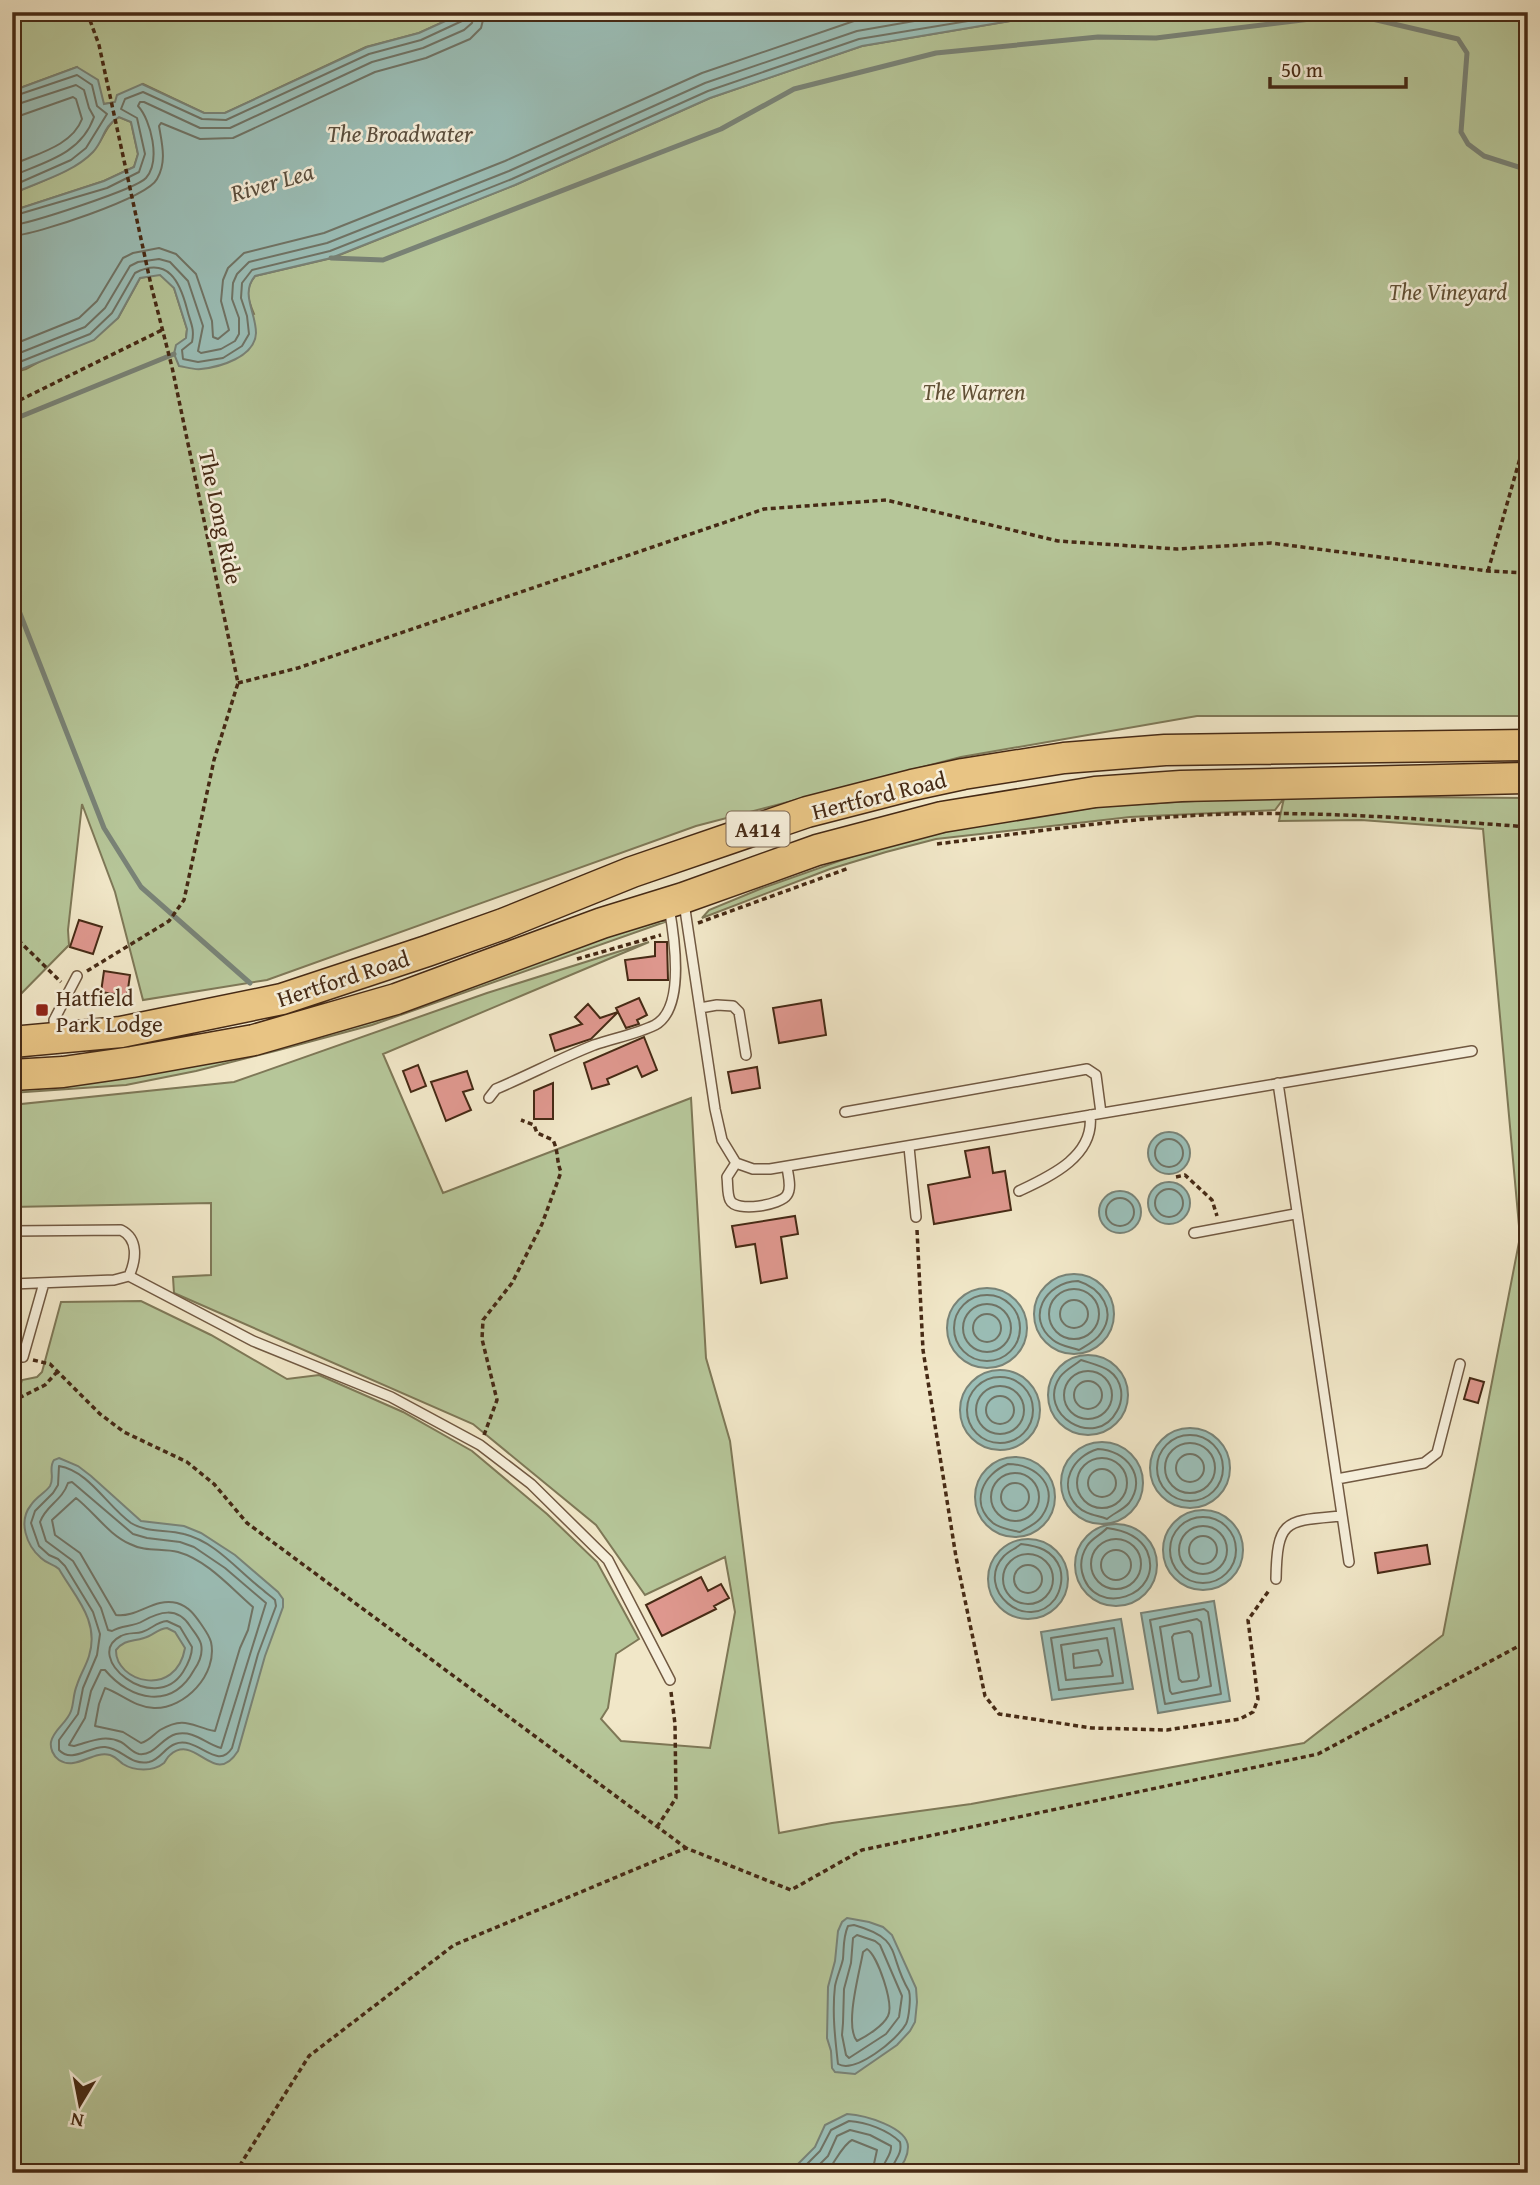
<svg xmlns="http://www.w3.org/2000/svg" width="1540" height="2185" viewBox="0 0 1540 2185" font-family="'Gentium Book Plus',serif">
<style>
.green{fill:#b6c699;stroke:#7e7857;stroke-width:2}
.water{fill:#9bbfb8;stroke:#798377;stroke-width:2;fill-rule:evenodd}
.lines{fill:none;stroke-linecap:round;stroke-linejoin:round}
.shore{stroke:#707466;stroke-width:2}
.stream{stroke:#798377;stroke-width:5}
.building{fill:#df988f;stroke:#462a15;stroke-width:2}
.service-casing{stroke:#715942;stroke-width:12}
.trunk-casing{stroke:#462a15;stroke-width:33}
.path{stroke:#462a15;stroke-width:3.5;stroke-dasharray:5 3.5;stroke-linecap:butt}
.service{stroke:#f6efdb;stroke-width:9}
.trunk{stroke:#e8c484;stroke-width:30}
.poi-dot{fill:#8f2418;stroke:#f6efdb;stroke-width:2.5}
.labels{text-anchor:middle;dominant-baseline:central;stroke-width:5;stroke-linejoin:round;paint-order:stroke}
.shield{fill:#f6efdb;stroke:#7b6550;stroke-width:2}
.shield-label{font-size:21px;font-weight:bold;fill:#462a15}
.park-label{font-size:23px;font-style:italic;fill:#625136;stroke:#f6efdb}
.street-label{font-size:23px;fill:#462a15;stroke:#f6efdb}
.poi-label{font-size:23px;fill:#462a15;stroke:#f6efdb;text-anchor:start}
.water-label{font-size:24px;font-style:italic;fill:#5b4f3e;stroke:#f6efdb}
</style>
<rect width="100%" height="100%" fill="#f1e7c8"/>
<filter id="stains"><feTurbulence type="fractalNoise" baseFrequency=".00286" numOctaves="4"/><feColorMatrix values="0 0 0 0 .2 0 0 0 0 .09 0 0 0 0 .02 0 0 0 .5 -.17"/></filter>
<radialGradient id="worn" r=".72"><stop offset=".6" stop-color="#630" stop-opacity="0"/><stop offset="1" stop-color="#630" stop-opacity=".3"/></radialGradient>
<path class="green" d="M12,12h453l-46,21 -53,14 -141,66h-21l-61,-29 -27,18 -12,2 -27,-37 -65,24z
M1089,12h439v704h-331l-236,41 -265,69 -429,154 -124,20 -28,-108 -33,-88 -14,126 1,15 -57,58v-630l14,-4 92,-51 22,-40 20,-4 14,14 13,41 -1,9 68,-24c-6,-14 -10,-25 1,-38l77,-18 183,-73 195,-87 152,-52 154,-26z
M119,117l12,5 7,32 -4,13 -30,14 -92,30v-17c26,-12 57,-21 78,-40 14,-12 13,-27 29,-37z
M1285,796l243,2v1375h-1516v-759l10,-34 15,-3 5,-5 19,-70 80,-1 70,34 76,44 32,-4 84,37 69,39 75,63 50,48 42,77 -23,15 -8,54 -7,11 20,22 89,7 25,-136 -10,-55 -80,38 -49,-70 -123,-101 -299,-131 -1,-16 38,-2v-72l-199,4v-102l222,-23 253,-89 162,-51 -266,112 60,139 248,-95 15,260 24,83 49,392 53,-10 139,-19 333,-61 139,-108 77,-398 -37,-408 -122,-9 -82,1 5,-23 -9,12 -145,7 -194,22 -50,13 -56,17 -128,49 7,-8 51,-21 116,-41 103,-24 126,-18z
M651,919l14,3 -293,103 -97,26 -79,20 -70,14 -114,8v-5l78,-6z"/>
<path class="water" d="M465,12h624l-73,8 -154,26 -152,52 -195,87 -184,73 -76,18c-15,18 1,36 1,57 -1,24 -36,34 -55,36 -7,1 -15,-2 -22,-3l-5,-12 2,-9 10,-7 1,-9 -13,-41 -14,-13 -20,3 -22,40 -24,22 -82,33v-162l92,-30 30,-14 4,-13 -7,-32 -12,-5c-17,10 -14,22 -26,35 -20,21 -55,30 -81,42v-103l65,-24 21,13 6,24 11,-2 2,-7 25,-11 62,29h21l142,-66 52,-14z
M1148 1153a21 21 0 1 1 42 0a21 21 0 1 1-42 0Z
M1148 1203a21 21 0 1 1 42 0a21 21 0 1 1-42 0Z
M1099 1212a21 21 0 1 1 42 0a21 21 0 1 1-42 0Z
M1034 1314a40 40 0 1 1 80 0a40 40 0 1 1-80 0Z
M947 1328a40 40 0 1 1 80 0a40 40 0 1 1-80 0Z
M1048 1395a40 40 0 1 1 80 0a40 40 0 1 1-80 0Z
M960 1410a40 40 0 1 1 80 0a40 40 0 1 1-80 0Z
M1150 1468a40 40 0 1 1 80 0a40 40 0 1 1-80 0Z
M1061 1483a41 41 0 1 1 82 0a41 41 0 1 1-82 0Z
M975 1497a40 40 0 1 1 80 0a40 40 0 1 1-80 0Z
M59,1458l19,8 13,10 50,45 43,5 17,7 34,22 43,37 5,7v8l-18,49 -27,95c-24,38 -42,-19 -68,4 -3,2 -4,6 -6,8 -11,9 -30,8 -41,1 -4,-3 -7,-7 -13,-9 -17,-5 -34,16 -51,5 -6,-4 -9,-12 -8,-18 2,-12 16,-19 20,-31 3,-8 2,-17 6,-26 3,-10 9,-19 12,-29 11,-35 -14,-59 -30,-87 -5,-5 -12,-5 -18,-11 -15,-13 -23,-37 -10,-53 5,-8 14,-12 19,-19 5,-9 -2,-18 4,-26zM167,1628l8,4 10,16c-9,51 -70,34 -69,2 9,-11 16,-8 28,-12 9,-2 13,-9 23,-10z
M1163 1550a40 40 0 1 1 80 0a40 40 0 1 1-80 0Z
M1075 1565a41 41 0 1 1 82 0a41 41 0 1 1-82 0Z
M988 1579a40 40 0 1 1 80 0a40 40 0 1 1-80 0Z
M1214,1601l16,100 -72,12 -17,-100z
M1121,1619l12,70 -81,11 -11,-68z
M847,1918l22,4 14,5 9,8 24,53 1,14 -2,20 -5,9 -13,14 -42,29 -20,-2 -3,-4 -1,-17 -4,-13 1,-51 7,-26 3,-30 4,-9z
M847,2114c17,1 61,13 61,33 0,11 -6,18 -12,26h-107l26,-26 10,-22z"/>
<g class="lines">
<path class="shore" d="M12,97l65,-22 15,10 5,21 10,8 -21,34 -15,12 -59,26
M12,106l64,-21 8,5 5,18 5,9c-13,37 -49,45 -82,59
M12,116l10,-1 51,-18 3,2 6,20c-10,27 -46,35 -70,46
M12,216l95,-28 32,-16 6,-18 -8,-36 -16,-9 4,-10 18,-7 59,27 24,1 143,-66 52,-14 41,-19 3,-9
M12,225c17,-1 124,-36 134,-47 15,-17 5,-58 -8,-72l2,-4h4l56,26h30l142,-66 51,-14 41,-18 8,-7 2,-11
M12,236c23,-1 135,-38 145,-57 10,-17 5,-35 2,-53l2,-3 39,16 33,-1 142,-66 51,-14 44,-19 11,-11 4,-16
M12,345l67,-27 18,-17 26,-43 10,-5 26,-5 17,6 20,20 16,47 1,16 5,2 11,-9 -8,-29 2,-21 5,-12 16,-15 80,-20 181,-72 197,-88 152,-52 48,-9
M12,356l73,-29 20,-19 25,-42 8,-4 21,-3 11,3 18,19 15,45 -5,25 3,2 20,-4 14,-8 4,-7v-16l-7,-19 1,-16 4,-9 12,-12 78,-19 182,-72 196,-88 152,-52 109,-19
M12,365l78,-31 22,-21 23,-40c33,-17 45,9 52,36 3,13 8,19 5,33l-10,8 1,9 15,3 25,-4 19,-12 7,-12 -2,-18 -6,-18 1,-15 10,-13 78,-19 182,-72 196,-88 151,-52 163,-27
M1155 1153a14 14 0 1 1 28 0a14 14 0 1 1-28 0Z
M1155 1203a14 14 0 1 1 28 0a14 14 0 1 1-28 0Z
M1106 1212a14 14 0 1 1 28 0a14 14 0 1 1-28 0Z
M1078,1281c23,7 39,30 23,52 -5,8 -14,12 -22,17 -9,-3 -19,-4 -26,-10 -28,-22 -8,-58 25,-59z
M1049 1314a25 25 0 1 1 50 0a25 25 0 1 1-50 0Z
M954 1328a33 33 0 1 1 66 0a33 33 0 1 1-66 0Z
M1060 1314a14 14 0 1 1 28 0a14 14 0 1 1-28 0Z
M963 1328a24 24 0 1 1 48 0a24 24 0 1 1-48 0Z
M973 1328a14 14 0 1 1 28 0a14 14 0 1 1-28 0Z
M1081,1360c18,6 36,8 40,30 1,7 0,14 -4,21 -21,40 -82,3 -57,-34 6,-8 14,-11 21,-17z
M1064 1395a24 24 0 1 1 48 0a24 24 0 1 1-48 0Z
M967 1410a33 33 0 1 1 66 0a33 33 0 1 1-66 0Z
M1074 1395a14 14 0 1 1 28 0a14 14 0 1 1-28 0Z
M976 1410a24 24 0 1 1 48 0a24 24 0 1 1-48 0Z
M986 1410a14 14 0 1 1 28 0a14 14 0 1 1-28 0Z
M1157 1468a33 33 0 1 1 66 0a33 33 0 1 1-66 0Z
M1165 1468a25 25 0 1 1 50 0a25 25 0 1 1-50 0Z
M1098,1449c28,1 50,28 31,54 -6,7 -15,10 -22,16 -10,-4 -21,-4 -30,-13 -20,-22 -4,-50 21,-57z
M1176 1468a14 14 0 1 1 28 0a14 14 0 1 1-28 0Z
M1077 1483a25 25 0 1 1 50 0a25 25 0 1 1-50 0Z
M1008,1464c29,0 53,24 34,52 -5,8 -14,11 -22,16 -9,-2 -19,-3 -27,-9 -24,-20 -10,-49 15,-59z
M59,1466c30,5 48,40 72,57 16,10 35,6 53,11 32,8 53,36 79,56 4,4 8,6 12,10l1,6 -18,48 -26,94c-15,24 -35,-13 -57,-4 -11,4 -14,15 -26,18 -19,4 -27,-14 -44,-15 -16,-1 -33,17 -46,3v-10l19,-26 5,-26 14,-33 3,-21 -7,-22 -28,-46 -7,-7 -9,-4 -10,-9 -8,-23 4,-12 18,-18 5,-8z
M1088 1483a14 14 0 1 1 28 0a14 14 0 1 1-28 0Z
M991 1497a24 24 0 1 1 48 0a24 24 0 1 1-48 0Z
M72,1482l61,52 14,4 33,4 14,5 31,21 41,35 -45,145c-16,-4 -26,-18 -45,-14 -15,4 -21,22 -37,20 -8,-2 -12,-9 -18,-12 -17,-8 -31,0 -47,4l-5,-1 16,-27 6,-27 10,-21h4c26,31 67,40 89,0 5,-7 9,-17 7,-26 -2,-7 -7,-12 -11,-18 -13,-20 -31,-14 -47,-5 -10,6 -21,4 -31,10l-4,-1 -7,-22 -28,-47 -27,-20 -6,-19c6,-17 22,-21 28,-39z
M1001 1497a14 14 0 1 1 28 0a14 14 0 1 1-28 0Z
M76,1498c18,14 33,37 54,46 15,8 32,4 48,8 29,8 53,36 75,55l-5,23 -8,18 -25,83c-23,-4 -29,-16 -55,-1 -7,5 -11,11 -19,13l-18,-11 -28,-6 4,-22 6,-16c17,6 29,19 49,20 31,1 64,-34 57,-66 -2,-7 -6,-12 -10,-18 -7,-10 -12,-17 -24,-21 -23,-6 -39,15 -61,12l-36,-62 -25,-18 -3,-15z
M1170 1550a33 33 0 1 1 66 0a33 33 0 1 1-66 0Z
M1179 1550a24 24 0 1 1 48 0a24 24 0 1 1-48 0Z
M1107,1528c16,2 32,7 40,23 19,45 -54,69 -65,21 -2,-9 0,-18 5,-26 5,-8 14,-11 20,-18z
M1189 1550a14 14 0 1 1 28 0a14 14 0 1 1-28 0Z
M1091 1564a25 25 0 1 1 50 0a25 25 0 1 1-50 0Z
M1021,1544c17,2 32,6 39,24 3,10 1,22 -5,31 -27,36 -82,-10 -51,-43 5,-5 11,-7 17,-12z
M1101 1565a15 15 0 1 1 30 0a15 15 0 1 1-30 0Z
M1003 1579a25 25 0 1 1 50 0a25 25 0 1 1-50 0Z
M1014 1579a14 14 0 1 1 28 0a14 14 0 1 1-28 0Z
M1204,1609l4,3 13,82 -56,10 -15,-84z
M1197,1619l4,3 10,64 -39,8 -2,-3 -10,-64z
M167,1621l13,6 12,20c0,9 -4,17 -9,25 -29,45 -102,-16 -62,-36 7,-4 15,-2 21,-4 10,-3 14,-10 25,-11z
M1114,1628l9,55 -64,7 -8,-52z
M1189,1631l3,3 7,43 -2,3 -15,2 -3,-3 -7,-42 2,-3z
M1107,1638l6,38 -47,4 -5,-35z
M1098,1650l4,12 -2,3 -26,3 -1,-14z
M854,1925c50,14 33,29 55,66 2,7 0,27 -3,33 -9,16 -51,50 -68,40 -3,-26 -6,-52 -3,-78 2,-10 6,-18 8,-27 1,-12 0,-22 5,-33z
M857,1935l18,6 5,4 22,51 -3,21 -13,17 -37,24 -3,-3 -4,-20 1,-12 1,-34 7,-26 2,-25z
M867,1949c11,7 27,55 21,67 -5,10 -21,20 -31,25 -13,-15 3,-70 6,-89z
M798,2173l22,-22 11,-21 18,-9c17,1 39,9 51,21 3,14 -8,19 -9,31
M811,2173l17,-17 9,-20 13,-6 20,5 21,11c1,10 -9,16 -9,27
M826,2173c9,-10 16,-28 26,-33l25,10 -5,23"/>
<path class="stream" d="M331,258l52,2 338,-131 73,-40 142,-36 162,-16 58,1 195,-24 107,25 9,14 -6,79 7,12 16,12 44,14
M12,420l162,-66
M12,593l92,235 37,59 109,96"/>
</g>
<path class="building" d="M79,920l23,7 -9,27 -23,-7z
M655,942h12l1,38h-40l-3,-20 30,-4z
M104,971l26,4 -3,21 -26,-4z
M639,998l8,17 -10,5 2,4 -13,4 -8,-16 -27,27 -36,12 -5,-16 32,-11 -7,-7 13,-13 12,14 18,-6 -2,-4z
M821,1000l5,35 -47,8 -6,-35z
M644,1037l13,33 -15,7 -5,-11 -30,13 2,5 -17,5 -8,-26z
M418,1065l8,21 -15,6 -8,-21z
M757,1067l3,21 -28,5 -4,-21z
M467,1071l6,18 -10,3 8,18 -25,11 -15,-39z
M553,1083v36h-19v-28z
M989,1147l4,26 12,-2 6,39 -77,14 -6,-39 42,-8 -5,-26z
M795,1216l3,18 -17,3 6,41 -26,5 -6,-39 -19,3 -4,-21z
M1470,1378l14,4 -6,21 -14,-4z
M1427,1545l3,19 -52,9 -3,-20z
M701,1577l7,14 13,-7 8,14 -15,8 2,3 -54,27 -16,-31z"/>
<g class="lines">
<defs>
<path id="service" d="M684,903l31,206 7,31 14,23 17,6h17l702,-118
M700,1008l17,-3 16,1 6,6 7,43
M55,1034l-1,-14 23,-44
M1278,1083l71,479
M489,1098l7,-9c33,-14 65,-31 98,-44 20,-7 43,-11 61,-20 31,-17 19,-90 14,-118
M845,1112l242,-43 9,6 5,38
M909,1147l7,70
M736,1163l-9,14c1,7 0,17 3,23 6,13 51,5 57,-5 5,-7 1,-20 0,-28
M1019,1191c32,-15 76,-35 71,-76
M12,1231l109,-1c18,9 15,30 8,46l-15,4 -102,4
M1194,1233l101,-19
M129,1276l124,65 138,56 89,48 51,39 77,76 62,120
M12,1354l11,3 21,-74
M1337,1479l87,-16 13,-10 23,-89
M1276,1579c1,-61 10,-58 66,-63"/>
<path id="trunk" d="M12,1042l109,-10 161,-33 145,-48 76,-27 129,-52 175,-60 105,-27 51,-11 101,-16 101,-8 363,-5
M12,1075l51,-3 69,-10 122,-22 142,-41 206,-76 81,-25 134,-48 125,-33 153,-25 86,-6 347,-8"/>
</defs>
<use href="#service" class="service-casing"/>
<use href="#trunk" class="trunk-casing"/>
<path class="path" d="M12,404l150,-74
M1488,571l40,-141
M238,683l60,-15 466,-159 122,-9 172,41 119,8 94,-6 217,28 40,2
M937,844c78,-10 155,-21 233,-27 119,-9 239,1 358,10
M698,923l151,-55
M12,934l49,48
M577,959l84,-24
M87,971l82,-50 15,-21 30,-140 24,-77 -66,-316 -21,-82 -52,-240 -12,-33
M1176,1177l9,-2 27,25 5,16
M917,1230l6,120 33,207 29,139 14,18 93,14 75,2 73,-11 13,-7 5,-13 -10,-79 22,-31
M33,1360l17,4 50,50 24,18 63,30 27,22 33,39 439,325
M12,1396l7,2 -4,17 -3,64
M19,1398l26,-13 12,-13
M484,1435l13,-35 -15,-61 1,-19 29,-37 30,-59 19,-52c-5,-12 -2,-19 -8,-32l-16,-7 -3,-8 -13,-5
M657,1827l19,-29 -1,-74 -4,-32
M235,2173l74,-117 145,-111 232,-97 105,42 71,-40 456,-96 210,-113"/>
<use href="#service" class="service"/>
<use href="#trunk" class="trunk"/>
</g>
<rect class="poi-dot" x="35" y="1003" width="14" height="14" rx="3.5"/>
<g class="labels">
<rect class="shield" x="726.5" y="811.5" width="63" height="35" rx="5"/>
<g class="shield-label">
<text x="758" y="829">A414</text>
</g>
<g class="park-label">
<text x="1448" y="291">The Vineyard</text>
<text x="974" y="391">The Warren</text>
</g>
<g class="street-label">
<text transform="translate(221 517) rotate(78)">The Long Ride</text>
<text transform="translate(879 795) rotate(-14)">Hertford Road</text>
<text transform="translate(343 978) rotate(-18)">Hertford Road</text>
</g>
<g class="poi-label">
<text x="56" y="997">Hatfield<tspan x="56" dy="26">Park Lodge</tspan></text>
</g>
<g class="water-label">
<text x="400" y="133">The Broadwater</text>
<text transform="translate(272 182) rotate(-16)">River Lea</text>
</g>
</g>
<rect width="1540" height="2185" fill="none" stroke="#f1e7c8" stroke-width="42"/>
<rect x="14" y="14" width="1512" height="2157" fill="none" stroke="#462a15" stroke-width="3.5"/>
<rect x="21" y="21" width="1498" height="2143" fill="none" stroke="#462a15" stroke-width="2"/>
<g transform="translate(80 2104) rotate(190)" stroke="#f6efdb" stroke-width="5" paint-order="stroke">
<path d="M0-5L12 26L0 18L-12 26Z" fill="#462a15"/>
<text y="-10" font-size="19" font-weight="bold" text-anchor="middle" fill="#462a15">N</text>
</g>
<path d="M1270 77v10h136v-10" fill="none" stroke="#462a15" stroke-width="3.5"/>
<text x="1281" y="77" font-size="21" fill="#462a15" stroke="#f6efdb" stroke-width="5" paint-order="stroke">50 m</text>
<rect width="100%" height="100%" filter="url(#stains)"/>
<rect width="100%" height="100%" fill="url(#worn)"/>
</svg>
